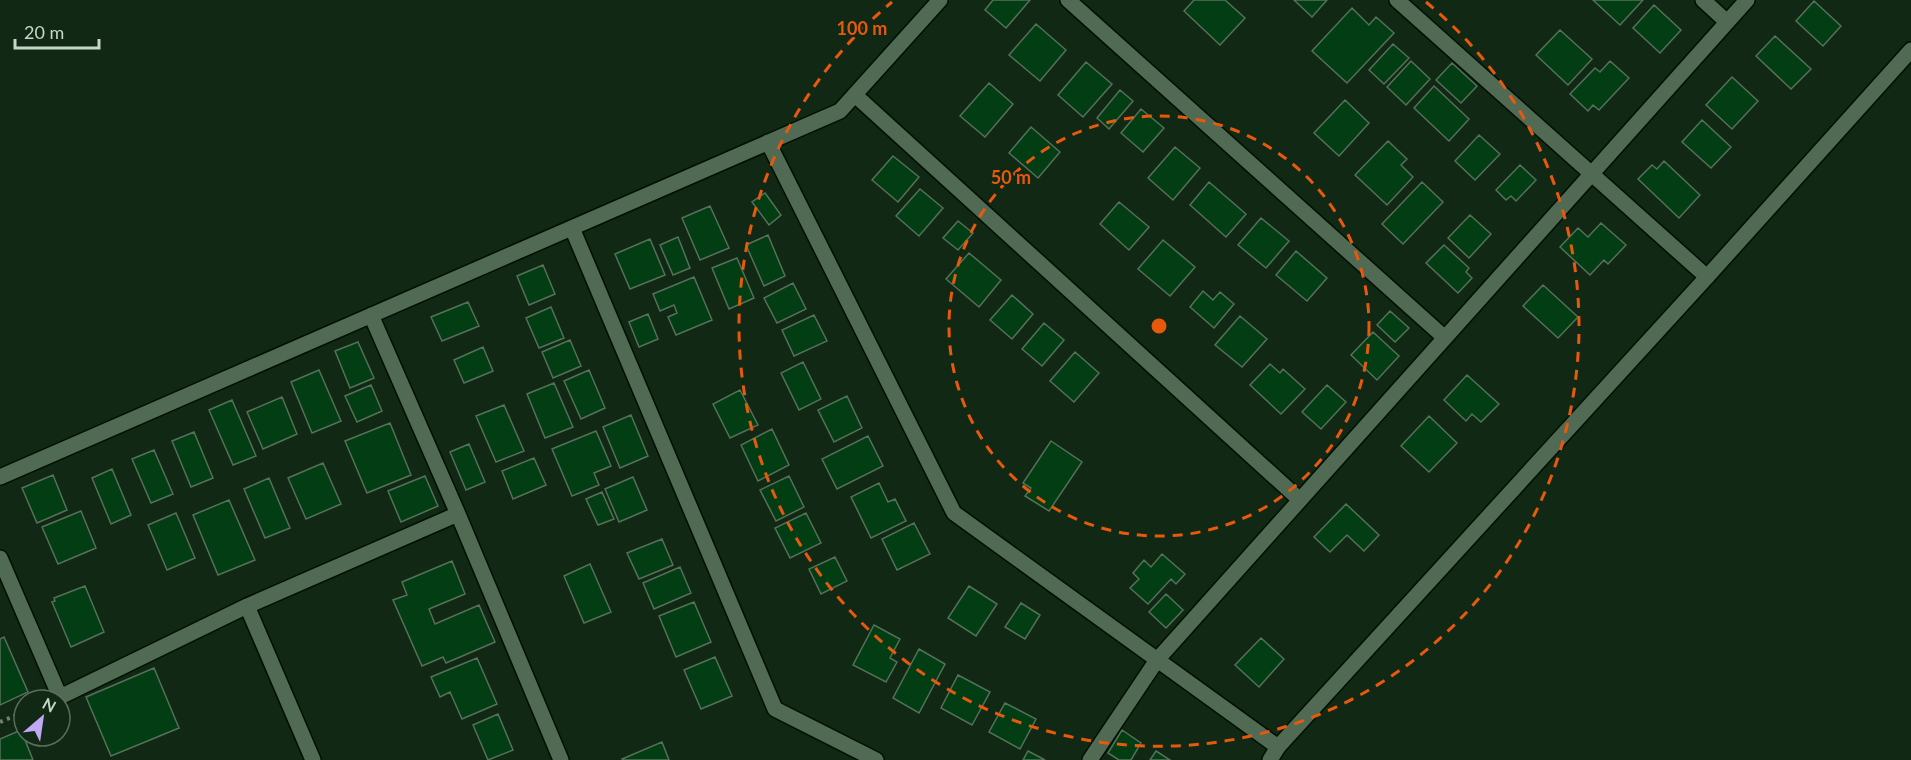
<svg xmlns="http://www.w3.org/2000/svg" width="1911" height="760" viewBox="0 0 1911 760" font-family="Lato,sans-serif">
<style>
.building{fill:#023d14;stroke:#567059;stroke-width:1.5}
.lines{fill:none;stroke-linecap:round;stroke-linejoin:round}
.street-casing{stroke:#001002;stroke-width:18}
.secondary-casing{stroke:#001002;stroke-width:18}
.path{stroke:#708373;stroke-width:4;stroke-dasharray:3 4.5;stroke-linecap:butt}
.street{stroke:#506a53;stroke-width:15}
.secondary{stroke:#506a53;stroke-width:15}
.ring{fill:none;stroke:#e8590c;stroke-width:3;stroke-dasharray:10 8}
.centre{fill:#e8590c;stroke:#102814;stroke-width:3}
.ring-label{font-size:18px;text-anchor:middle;font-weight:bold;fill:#e8590c;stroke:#102814;stroke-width:4.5;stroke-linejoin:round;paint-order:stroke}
</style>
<rect width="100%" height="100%" fill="#102814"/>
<path class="building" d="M993,0h37l-24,28 -21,-18z
M1194,0h31l20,18 -25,27 -36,-34z
M1294,0h33l-15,17z
M1593,0h50l-23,25z
M1814,1l27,25 -18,20 -27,-25z
M1654,5l27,25 -21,23 -27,-25z
M1352,8l17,17 7,-8 18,16 -47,50 -35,-32z
M1036,24l30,26 -26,31 -31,-26z
M1560,30l32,29 -24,26 -32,-30z
M1775,36l36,33 -20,20 -35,-33z
M1393,44l16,14 -25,26 -15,-14z
M1411,61l19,18 -24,26 -19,-18z
M1610,61l19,17 -30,32 -6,-5 -5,6 -18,-17 25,-26 5,4z
M1086,62l26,22 -29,33 -25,-22z
M1452,63l25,23 -16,17 -25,-23z
M1732,77l26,24 -26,28 -26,-24z
M989,83l24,21 -28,33 -25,-21z
M1434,86l35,33 -20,22 -35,-33z
M1120,90l13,11 -24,28 -12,-11z
M1345,100l24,23 -30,33 -25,-23z
M1141,109l23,19 -21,24 -22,-19z
M1702,120l29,27 -20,21 -29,-26z
M1031,127l29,25 -22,26 -29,-25z
M1479,135l21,19 -25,26 -20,-19z
M1388,141l19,18 -6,6 12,12 -26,28 -32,-30z
M1175,147l25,21 -27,32 -25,-22z
M893,156l26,21 -21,25 -26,-22z
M1664,161l36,34 -21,23 -41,-39 14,-14 5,4z
M1520,165l16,15 -20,21 -5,-5 -5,4 -10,-10z
M1209,182l37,32 -20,23 -36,-32z
M1422,182l21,20 -40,42 -21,-20z
M920,189l23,19 -24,28 -23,-20z
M765,193l16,22 -12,10 -17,-23z
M1119,202l30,25 -20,23 -29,-26z
M710,206l19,42 -29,12 -18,-42z
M1470,215l21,19 -22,24 -21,-20z
M1261,218l28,23 -23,27 -28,-23z
M958,221l15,12 -15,17 -15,-12z
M1601,223l25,22 -18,19 -4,-4 -14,15 -30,-28 18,-19 10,9z
M768,235l17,41 -21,10 -18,-41z
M678,237l12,31 -17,7 -13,-30z
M650,239l15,36 -35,14 -15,-35z
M1163,240l32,27 -25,29 -32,-27z
M1444,245l25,23 -3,4 6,6 -14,15 -32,-30z
M1296,251l31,27 -20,23 -31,-26z
M969,253l32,27 -22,27 -33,-28z
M737,258l17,40 -25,11 -17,-41z
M543,265l12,29 -26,11 -12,-29z
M694,277l18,43 -36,15 -8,-18 9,-4 -3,-8 -14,6 -7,-17z
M793,283l13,26 -29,14 -13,-25z
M1543,285l35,32 -20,21 -35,-32z
M1203,291l10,9 7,-8 14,12 -20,24 -24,-21z
M1012,295l21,19 -21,25 -22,-19z
M468,302l11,24 -37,15 -11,-24z
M551,307l13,31 -25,10 -13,-30z
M1390,311l19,17 -14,14 -18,-17z
M648,314l10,25 -19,8 -10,-25z
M814,315l13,26 -33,15 -12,-26z
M1240,316l27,23 -25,28 -27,-22z
M1044,323l20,17 -22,26 -20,-17z
M1373,332l26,24 -22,24 -26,-25z
M570,340l11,26 -28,12 -11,-26z
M358,342l16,36 -24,10 -15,-37z
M483,347l10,24 -29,12 -10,-23z
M1075,352l24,21 -25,29 -24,-21z
M803,362l18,37 -22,11 -18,-37z
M1270,364l10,9 3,-4 22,20 -24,25 -31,-29z
M319,370l22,51 -29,12 -21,-51z
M589,370l16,38 -24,11 -17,-38z
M1467,375l32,29 -18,18 -9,-8 -6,7 -22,-21z
M554,383l19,44 -28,11 -18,-44z
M371,385l11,26 -25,11 -12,-26z
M1327,385l19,17 -25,27 -19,-17z
M740,390l18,35 -28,13 -17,-34z
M847,396l15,32 -28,14 -16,-32z
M282,397l15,37 -34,15 -16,-37z
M232,400l24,56 -23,9 -24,-55z
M504,405l20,46 -28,11 -20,-46z
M631,415l17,41 -28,12 -17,-41z
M1429,416l28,27 -28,29 -28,-26z
M390,423l21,52 -44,18 -22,-52z
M772,429l17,36 -31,16 -17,-36z
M596,431l15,35 -17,7 5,12 -27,11 -20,-47z
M194,432l19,46 -22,9 -19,-46z
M868,436l15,30 -46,23 -15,-30z
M1051,441l31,21 -33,49 -24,-15 6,-8 -8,-5z
M469,444l16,38 -19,8 -16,-38z
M154,450l19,44 -22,9 -19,-44z
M534,458l12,27 -33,14 -11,-28z
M323,463l18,41 -35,15 -18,-41z
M112,469l19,46 -20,9 -19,-46z
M53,475l14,35 -30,13 -15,-35z
M425,476l13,30 -37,16 -13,-31z
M789,476l15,31 -28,14 -16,-31z
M633,477l14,33 -28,12 -14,-33z
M269,478l21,50 -25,10 -21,-49z
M879,483l9,19 7,-3 11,22 -35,17 -20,-41z
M602,492l12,27 -16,6 -12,-26z
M229,500l26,60 -37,15 -25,-60z
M1346,504l33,31 -15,16 -17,-16 -17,17 -16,-15z
M81,511l15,37 -38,16 -16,-37z
M176,513l19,45 -28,12 -19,-45z
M806,513l15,30 -31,15 -15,-30z
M914,523l16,31 -33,16 -15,-31z
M662,539l11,26 -34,14 -12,-26z
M1162,554l23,20 -9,10 -5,-5 -23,25 -18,-16 9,-9 -6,-6 11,-13 7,7z
M835,557l12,24 -26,13 -12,-25z
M452,561l13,33 -36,15 6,15 44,-19 16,37 -49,21 -3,-6 -21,9 -29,-66 14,-5 -5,-13z
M590,564l21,48 -27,11 -20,-47z
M680,567l11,26 -37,16 -11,-26z
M85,586l19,46 -33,15 -19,-45 3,-1 -1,-3z
M969,586l28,18 -21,32 -28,-18z
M1166,594l17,16 -17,18 -17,-16z
M694,602l17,40 -35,15 -17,-41z
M1021,603l19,12 -15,24 -20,-12z
M874,625l26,14 -10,19 7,4 -11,20 -33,-17z
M4,637l24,55 -28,13v-66z
M1261,638l23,21 -25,28 -24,-22z
M919,649l26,15 -26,49 -26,-15z
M715,657l17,39 -31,13 -17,-39z
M477,658l20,46 -35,15 -12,-27 -10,5 -9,-20z
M154,668l25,60 -68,28 -25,-59z
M958,675l32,17 -18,33 -31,-17z
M1005,703l31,16 -16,30 -31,-17z
M498,714l15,36 -25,10 -15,-35z
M21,730l12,30h-33v-21z
M1122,730l19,13 -10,17h-12l-11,-7z
M662,742l7,18h-46l-1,-1z
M1028,751l17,9h-22z
M1156,751l14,9h-20z"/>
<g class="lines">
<defs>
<path id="street" d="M1068,0l377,338
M1397,0l310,277
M1703,0l24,22
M855,95l445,405
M768,142l186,371 324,234
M572,228l203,481 101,51
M371,315l87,199 103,246
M0,477l840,-366 100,-111
M0,558l60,139 187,-91 211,-92
M247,606l66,154
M1090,760l67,-100 590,-660"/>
<path id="secondary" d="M1270,760l8,-13 429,-470 204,-227"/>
</defs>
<use href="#street" class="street-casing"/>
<use href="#secondary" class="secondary-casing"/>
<path class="path" d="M0,722l24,-10"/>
<use href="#street" class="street"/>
<use href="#secondary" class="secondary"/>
</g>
<g class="ring">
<circle cx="1159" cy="326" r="210"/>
<path d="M1426 2A420 420 0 1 1 892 2"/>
</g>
<circle cx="1159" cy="326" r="9" class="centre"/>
<g class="ring-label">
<text x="862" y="35">100 m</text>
<text x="1011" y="184">50 m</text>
</g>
<g transform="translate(42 718) rotate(29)"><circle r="28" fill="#102814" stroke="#596e5c" stroke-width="1.5"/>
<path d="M0-4.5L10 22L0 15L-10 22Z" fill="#bfa8f4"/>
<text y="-9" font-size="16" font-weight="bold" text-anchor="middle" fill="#c7d6c9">N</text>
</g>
<path d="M15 39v9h84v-9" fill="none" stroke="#c7d6c9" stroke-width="3"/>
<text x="24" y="39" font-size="18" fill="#c7d6c9" stroke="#102814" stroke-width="4.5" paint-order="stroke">20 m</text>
</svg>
